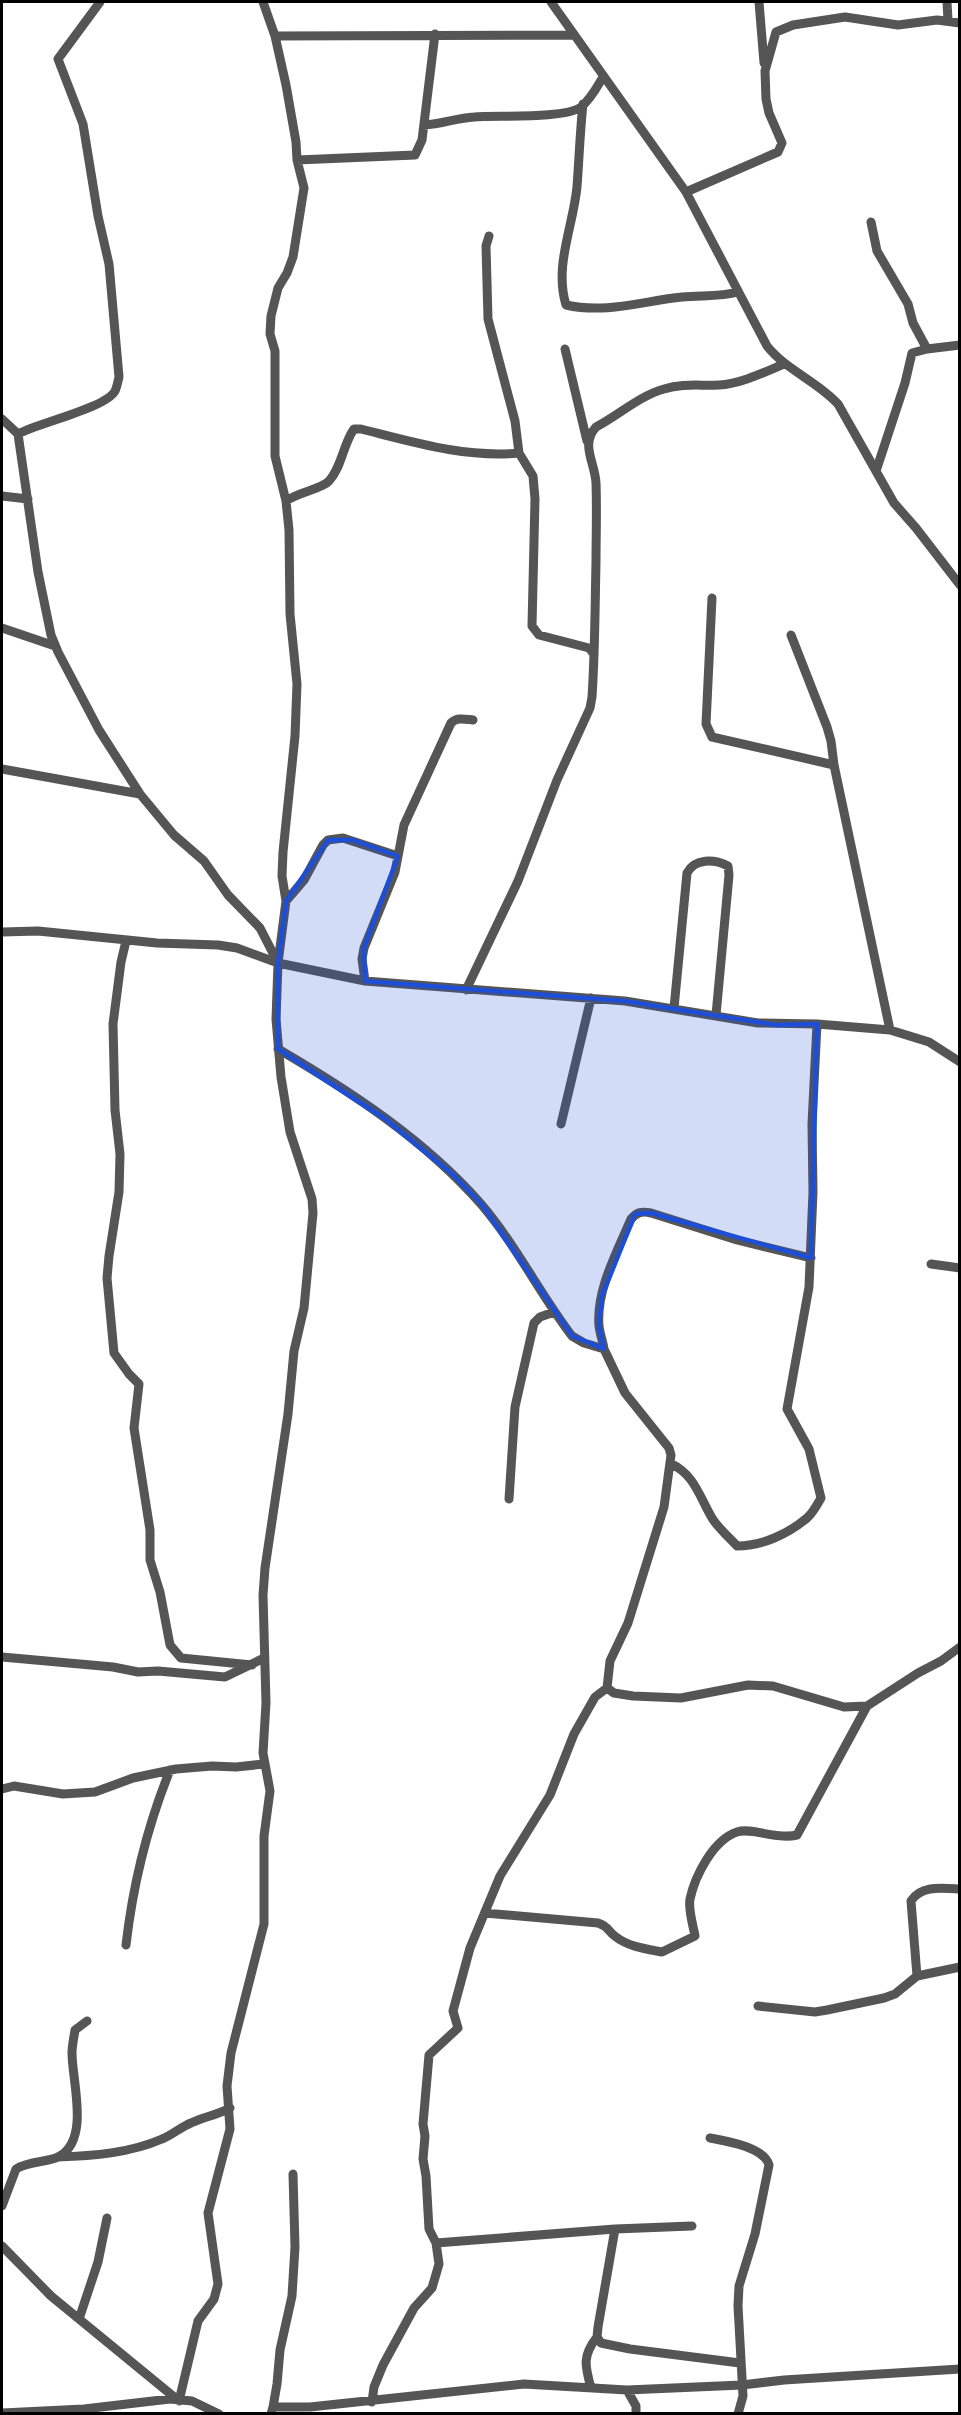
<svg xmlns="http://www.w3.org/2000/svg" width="961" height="2415" viewBox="0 0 961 2415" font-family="Figtree,sans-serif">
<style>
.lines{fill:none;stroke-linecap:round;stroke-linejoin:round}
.minor{stroke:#555;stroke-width:9}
.marked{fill:#1d4ed8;fill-opacity:0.2;stroke:#1d4ed8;stroke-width:4.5;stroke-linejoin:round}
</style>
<rect width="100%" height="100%" fill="#fff"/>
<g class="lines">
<path class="minor" d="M100,2l-42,57 25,65 15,92 11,48 10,113c-1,4 -2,10 -4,14 -9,17 -77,32 -97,43l20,138 13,63 7,17 41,78 41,64 34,41 30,26 24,34 32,33 18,35
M551,2l135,190 81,154c19,24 50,35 71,58l56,99 22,25 44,57
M759,2l5,61
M947,2l1,18
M275,36l299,-1
M583,104c-3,28 -4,56 -6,83 -4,40 -23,79 -11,118 40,9 77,-4 116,-8 19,-2 38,0 56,-5
M424,125c18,-1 33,-7 50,-8 23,-2 91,2 107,-10 10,-8 16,-20 22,-30
M297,160l118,-5 7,-15 13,-106
M686,192l92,-40 4,-9 -13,-30 -3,-14 -1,-28 11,-39 17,-7 52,-8 53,8 39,-5 23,3
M871,222l6,29 31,53 5,19 14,26
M489,236l-3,10 2,73 27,102 4,32
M565,349l22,92
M2,419l16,15
M876,471l29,-88 7,-30 15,-4 33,-4
M2,496l26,3
M286,501c12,-9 36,-12 43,-20 13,-14 14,-37 25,-52h7c52,13 104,29 158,24l14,23 2,23 -3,127 7,9 50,13 4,5
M712,598l-6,126 6,13 122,28
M2,628l53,18
M791,635l36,92 4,14 3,24 56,265
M2,769l138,25
M286,901l18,-21 19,-35 5,-5 15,-2 55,18
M2,932l36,-1 119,12 61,2 19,3 41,15 87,18 260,20 133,22 59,1 73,6 39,12 31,20
M126,941l-5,21 -8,62 2,86 5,44 -1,38 -10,64 -2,22 7,75 15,21 10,10 -5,44 16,102v30l10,32 10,53 11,13 71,7
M365,981l-3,-22 2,-11 31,-76 9,-47 47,-102c6,-6 13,-4 22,-3
M466,990l52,-109 39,-101 33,-72 2,-11c3,-45 3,-90 4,-135 0,-26 1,-52 0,-79 -1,-21 -16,-38 0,-56 23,-12 43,-31 68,-38 19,-6 36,-3 55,-4 21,-1 46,-13 65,-21
M674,1008l13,-135c8,-15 27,-14 41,-7l1,9 -13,140
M278,1049c72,42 147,91 203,155 35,41 59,90 91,132l12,7 20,6 21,44 44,55 2,7 -7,52 -36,116 -18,38 -3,27 -12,9 -21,37 -24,61 -50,81 -30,72 -17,63 5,17 -29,27 -6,69 2,12 -2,23 3,17 3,53 7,14 3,21 -7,24 -18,20 -31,57 -9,22 -2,15
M561,1124l30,-126
M931,1264l29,4
M604,1349c-1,-7 -4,-15 -5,-23 -3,-36 18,-74 32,-107 6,-7 11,-8 20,-6l86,27 74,18
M670,1463c25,12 29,33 42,55 6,10 17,19 25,28 25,0 51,-12 70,-28 6,-5 10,-13 14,-20l-12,-49 -22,-40 22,-122 4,-95 -1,-68 5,-100
M509,1499l6,-92 19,-84 6,-6 14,-5
M2,1657l111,10 25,5 20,-1 67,6 39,-19
M607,1688l7,5 19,3 48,2 67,-13 25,1 71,21 23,-1 51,-33 23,-12 19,-14
M2,1789l12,-3 49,8 32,-2 38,-14 43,-9 36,-3 24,1 28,-3
M485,1913l113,10c12,4 9,8 18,14 13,10 31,12 46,15l33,-16c-2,-11 -7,-27 -5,-37 5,-23 23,-59 47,-67 15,-5 39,8 60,3l70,-129
M126,1945c7,-61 21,-118 44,-175
M917,1976l-6,-75c10,-16 31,-13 49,-12
M758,2006l57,6 12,-2 57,-12 11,-4 22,-18 43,-9
M710,2138c16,3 54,9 59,27l-14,69 -16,52 -1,20 5,90 -5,18
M58,2157c35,-1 72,-4 104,-18 10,-4 19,-12 29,-16 13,-6 26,-8 39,-15
M2,2206l14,-37c15,-9 32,-6 44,-13 30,-18 12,-75 12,-103 0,-7 2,-16 3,-23l12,-9
M615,2229l77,-3
M436,2243l179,-14 -17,98 -1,10 4,6 29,6 110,14
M2,2246l49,50 128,105
M79,2319l19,-57 9,-44
M591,2388c-6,-22 -9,-32 6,-51
M627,2390l9,16v8
M179,2401l19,-80 16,-22 4,-15 -10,-71 22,-84 -3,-43 4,-33 33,-129v-88l6,-45 -7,-38 3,-50 -3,-108 2,-27 23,-154 6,-63 10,-43 9,-95 -1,-14 -22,-67 -9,-55 -5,-58 2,-56 8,-62 -4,-25 1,-24 12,-116 2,-52 -7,-70 -1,-84 -3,-29 -11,-45v-105l-5,-17 1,-18 7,-28 9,-15 6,-16 11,-69 -7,-28 -1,-18 -10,-57 -11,-49 -12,-34
M273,2407l4,-23 3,-34 12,-54 3,-49 -2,-73
M2,2413l82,-4 86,-10 22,2 27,13
M271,2414l2,-7h37l214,-23 103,6 115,-5 42,-5 176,-11"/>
</g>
<path class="marked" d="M328,840h25l45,16 -34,92 1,33 260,20 151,24 41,-1 -6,234 -160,-45 -16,1 -33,82 -3,29 5,24 -32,-13 -90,-131 -30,-31 -67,-55 -107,-70v-86l8,-62z"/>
<rect width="961" height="2415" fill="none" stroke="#000000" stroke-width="6"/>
</svg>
